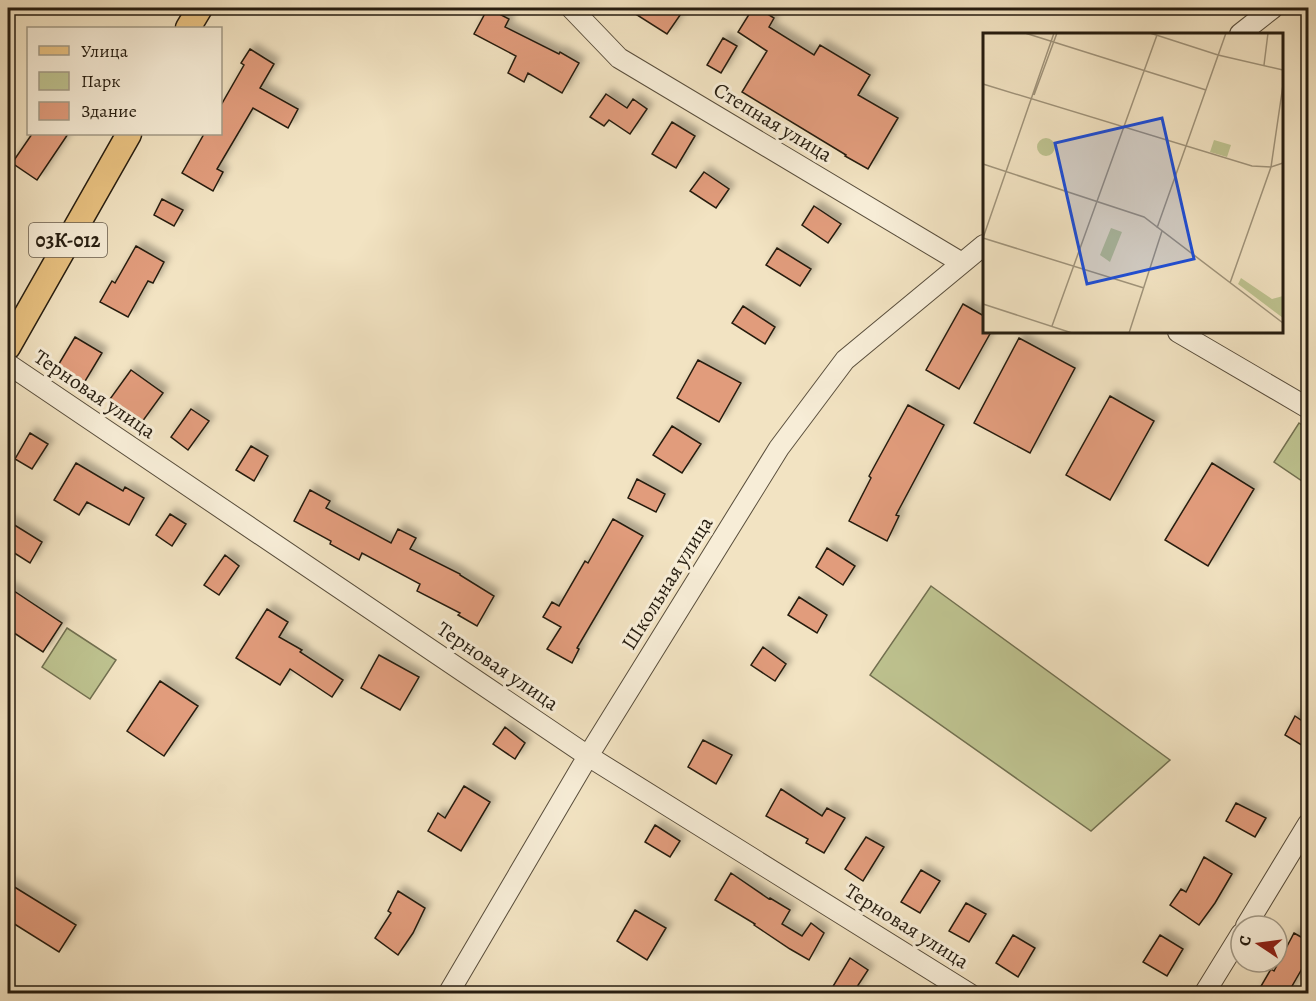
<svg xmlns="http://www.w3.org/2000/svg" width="1316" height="1001" viewBox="0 0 1316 1001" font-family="Alegreya,serif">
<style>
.green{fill:#bec390;stroke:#727050;stroke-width:1.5}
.building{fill:#e19c7c;stroke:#261d10;stroke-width:1.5;filter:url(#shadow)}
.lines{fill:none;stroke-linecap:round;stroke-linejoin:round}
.minor-casing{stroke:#594e3c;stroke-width:22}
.major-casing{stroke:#261d10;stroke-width:27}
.minor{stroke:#f7edd7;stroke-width:20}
.major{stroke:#e9c281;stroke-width:24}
.labels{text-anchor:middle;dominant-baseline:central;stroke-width:6;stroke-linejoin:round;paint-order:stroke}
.shield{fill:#f7edd7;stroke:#655b4c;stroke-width:1.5}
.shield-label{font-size:20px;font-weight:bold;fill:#261d10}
.street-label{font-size:21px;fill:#261d10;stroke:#f7edd7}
.inset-road{fill:none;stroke:#a0947b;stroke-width:1.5}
.view{fill:#1d4ed8;fill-opacity:0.15;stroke:#1d4ed8;stroke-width:3}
.inset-edge{fill:none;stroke:#261d10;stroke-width:3}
</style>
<defs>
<filter id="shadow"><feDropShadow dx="5.5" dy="-5.5" stdDeviation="3" flood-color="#0004"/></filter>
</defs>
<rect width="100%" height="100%" fill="#f2e3c2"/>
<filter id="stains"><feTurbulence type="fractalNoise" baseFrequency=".00333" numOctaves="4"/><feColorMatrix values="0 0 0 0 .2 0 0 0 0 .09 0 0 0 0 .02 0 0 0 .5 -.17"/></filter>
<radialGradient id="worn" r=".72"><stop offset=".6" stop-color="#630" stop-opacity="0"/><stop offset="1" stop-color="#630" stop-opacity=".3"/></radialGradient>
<path class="green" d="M1299,423l9,6v56l-34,-23z
M931,586l239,174 -79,71 -221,-156z
M67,628l49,32 -26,39 -48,-32z"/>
<path class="building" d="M488,8l21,11 -4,8 54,27 1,-2 19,11 -17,30 -34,-20 -4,9 -16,-9 8,-17 -42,-22z
M626,8h59l-18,26z
M753,8h5l16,10 -5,9 45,28 6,-10 50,30 -12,20 40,23 -30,51 -23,-13 1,-1 -104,-63 25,-41 -29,-19z
M723,38l14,8 -16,27 -14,-8z
M250,49l24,15 -14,24 38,21 -10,19 -35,-20 -36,61 6,3 -10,19 -31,-18 22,-39h16v-27l24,-42 -3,-2z
M606,94l21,14 6,-9 14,10 -17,25 -21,-14 -5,6 -14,-9z
M672,122l23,14 -19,32 -24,-14z
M32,134h36l-31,46 -25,-17z
M704,172l25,17 -13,19 -26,-17z
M162,199l21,11 -9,16 -20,-11z
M814,206l27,18 -13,19 -26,-18z
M136,246l28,16 -11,21 -5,-2 -20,36 -28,-15 12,-21 3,2z
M777,248l34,21 -11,17 -34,-21z
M963,304l21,12v16h7l-32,57 -33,-19z
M743,306l32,21 -10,17 -33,-21z
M75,337l27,16 -18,30 -27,-16z
M1019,338l56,30 -45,85 -56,-30z
M698,360l43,23 -22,39 -42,-24z
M131,370l32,23 -21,29 -32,-23z
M1110,396l44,25 -44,79 -44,-25z
M908,405l36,20 -48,90 3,1 -12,25 -38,-20 22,-43 -2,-2z
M191,409l18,12 -21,29 -17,-13z
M672,426l29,18 -19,29 -29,-18z
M30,433l18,11 -16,25 -17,-10z
M251,446l17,10 -14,25 -18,-11z
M76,463l47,28 2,-4 19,11 -15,27 -42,-23 -8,13 -25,-15z
M1212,463l42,26 -46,77 -43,-26z
M637,479l28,15 -9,18 -28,-14z
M310,490l20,11 -4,7 65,35 7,-14 18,9 -6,11 50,25v1l34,21 -17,30 -19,-11 2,-2 -43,-22 3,-7 -58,-31 -3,7 -29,-16 1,-3 -37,-20z
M170,514l16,10 -14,22 -16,-11z
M613,519l30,17 -66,112 2,1 -7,14 -25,-14 14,-22 -18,-10 9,-15 7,4 26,-45 3,2z
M8,521l34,21 -12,21 -22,-14z
M827,548l28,18 -12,19 -27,-18z
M225,555l14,11 -20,29 -15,-10z
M8,587l54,36 -19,29 -35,-23z
M799,597l28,18 -10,18 -29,-18z
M267,609l21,13 -9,15 23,13 -2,2 43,28 -11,17 -42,-28 -10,16 -44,-27z
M763,647l23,17 -11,17 -24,-16z
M379,655l40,22 -19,33 -39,-22z
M160,681l38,25 -34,50 -37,-25z
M1295,716l13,9v24l-23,-14z
M505,727l20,16 -10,16 -22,-15z
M703,740l29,15 -16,29 -28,-17z
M464,786l26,16 -29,49 -33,-20 10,-18 7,5z
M781,789l41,27 5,-8 18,10 -21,35 -18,-10 2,-4 -42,-23z
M1236,803l30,15 -11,19 -29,-16z
M655,825l25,16 -10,16 -25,-15z
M866,837l18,10 -21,34 -18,-12z
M1204,857l28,17 -17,29 -16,22 -29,-20 11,-16 5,3z
M921,870l19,11 -20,32 -19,-11z
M731,873l38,26 1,-1 20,12 -8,14 20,12 9,-13 13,10 -15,27 -19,-11 -36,-24 1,-1 -40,-24z
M8,883l68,42 -17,27 -51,-32z
M398,891l27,17 -12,25 -15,22 -23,-17 16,-25 -3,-2z
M966,903l20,11 -17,28 -20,-11z
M635,910l31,18 -19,32 -30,-19z
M1294,933l14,8v29l-5,-3 -15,26h-31l14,-24 3,2z
M1013,935l22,13 -17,29 -22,-14z
M1160,935l23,14 -16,27 -24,-14z
M850,958l18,12 -15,23h-13l-8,-5z"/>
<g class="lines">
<defs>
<path id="minor" d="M571,8l48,50 343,205
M1240,34l33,-26
M1178,332l130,76
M8,364l580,392 382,238
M1246,926l62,-102
M448,994l140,-238 191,-308 66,-88 139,-115
M1204,994l37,-60"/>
<path id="major" d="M188,28l12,-20
M8,347l121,-213"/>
</defs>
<use href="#minor" class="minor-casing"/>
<use href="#major" class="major-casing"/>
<use href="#minor" class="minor"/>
<use href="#major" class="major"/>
</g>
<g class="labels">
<rect class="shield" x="29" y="223" width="78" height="34" rx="4.5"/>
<g class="shield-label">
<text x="68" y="240">03К-012</text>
</g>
<g class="street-label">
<text transform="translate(773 122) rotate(31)">Степная улица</text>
<text transform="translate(95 394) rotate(34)">Терновая улица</text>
<text transform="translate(667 583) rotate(-58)">Школьная улица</text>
<text transform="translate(498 666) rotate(34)">Терновая улица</text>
<text transform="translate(907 926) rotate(32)">Терновая улица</text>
</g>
</g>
<g transform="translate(983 33)">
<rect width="300" height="300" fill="#f2e3c2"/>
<path d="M54 114a9 9 0 1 1 18 0a9 9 0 1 1-18 0ZM231,107l17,5 -4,12 -17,-5zM128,195l11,4 -12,30 -10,-7zM258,245l31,21 11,-3v22l-45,-34z" fill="#bec390"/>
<path class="inset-road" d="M42,0l181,57M167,0l68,22 65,15M281,32l4,-32M0,51l269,82 19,1 12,-4M51,62l23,-62M0,131l161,53 139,106M174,195l69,-195M0,205l71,-205M0,205l161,50M247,250l41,-116 12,-82M0,271l89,29M69,293l105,-291M146,300l33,-102"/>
<path class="view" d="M179,85l32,141 -107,25 -32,-141z"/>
<rect width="300" height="300" class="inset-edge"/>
</g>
<rect width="1316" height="1001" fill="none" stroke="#f2e3c2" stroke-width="30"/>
<rect x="9" y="9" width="1298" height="983" fill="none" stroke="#261d10" stroke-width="3"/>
<rect x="15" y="15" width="1286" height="971" fill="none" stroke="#261d10" stroke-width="1.5"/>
<rect x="27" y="27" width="195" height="108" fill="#f7edd7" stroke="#a39a87" stroke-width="1.5"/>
<rect x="39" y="46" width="30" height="9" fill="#e9c281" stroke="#a39a87" stroke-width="1.5"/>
<text x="81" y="57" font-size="18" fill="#261d10">Улица</text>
<rect x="39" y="72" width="30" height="18" fill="#bec390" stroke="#a39a87" stroke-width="1.5"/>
<text x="81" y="87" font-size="18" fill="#261d10">Парк</text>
<rect x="39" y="102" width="30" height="18" fill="#e19c7c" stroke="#a39a87" stroke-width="1.5"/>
<text x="81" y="117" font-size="18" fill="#261d10">Здание</text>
<g transform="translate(1259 944) rotate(283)"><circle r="28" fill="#f7edd7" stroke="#a39a87" stroke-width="1.5"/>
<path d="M0-4.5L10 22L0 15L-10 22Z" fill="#8f2418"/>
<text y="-9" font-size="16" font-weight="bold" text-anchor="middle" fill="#261d10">С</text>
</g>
<rect width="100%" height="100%" filter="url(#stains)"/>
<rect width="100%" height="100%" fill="url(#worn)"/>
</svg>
